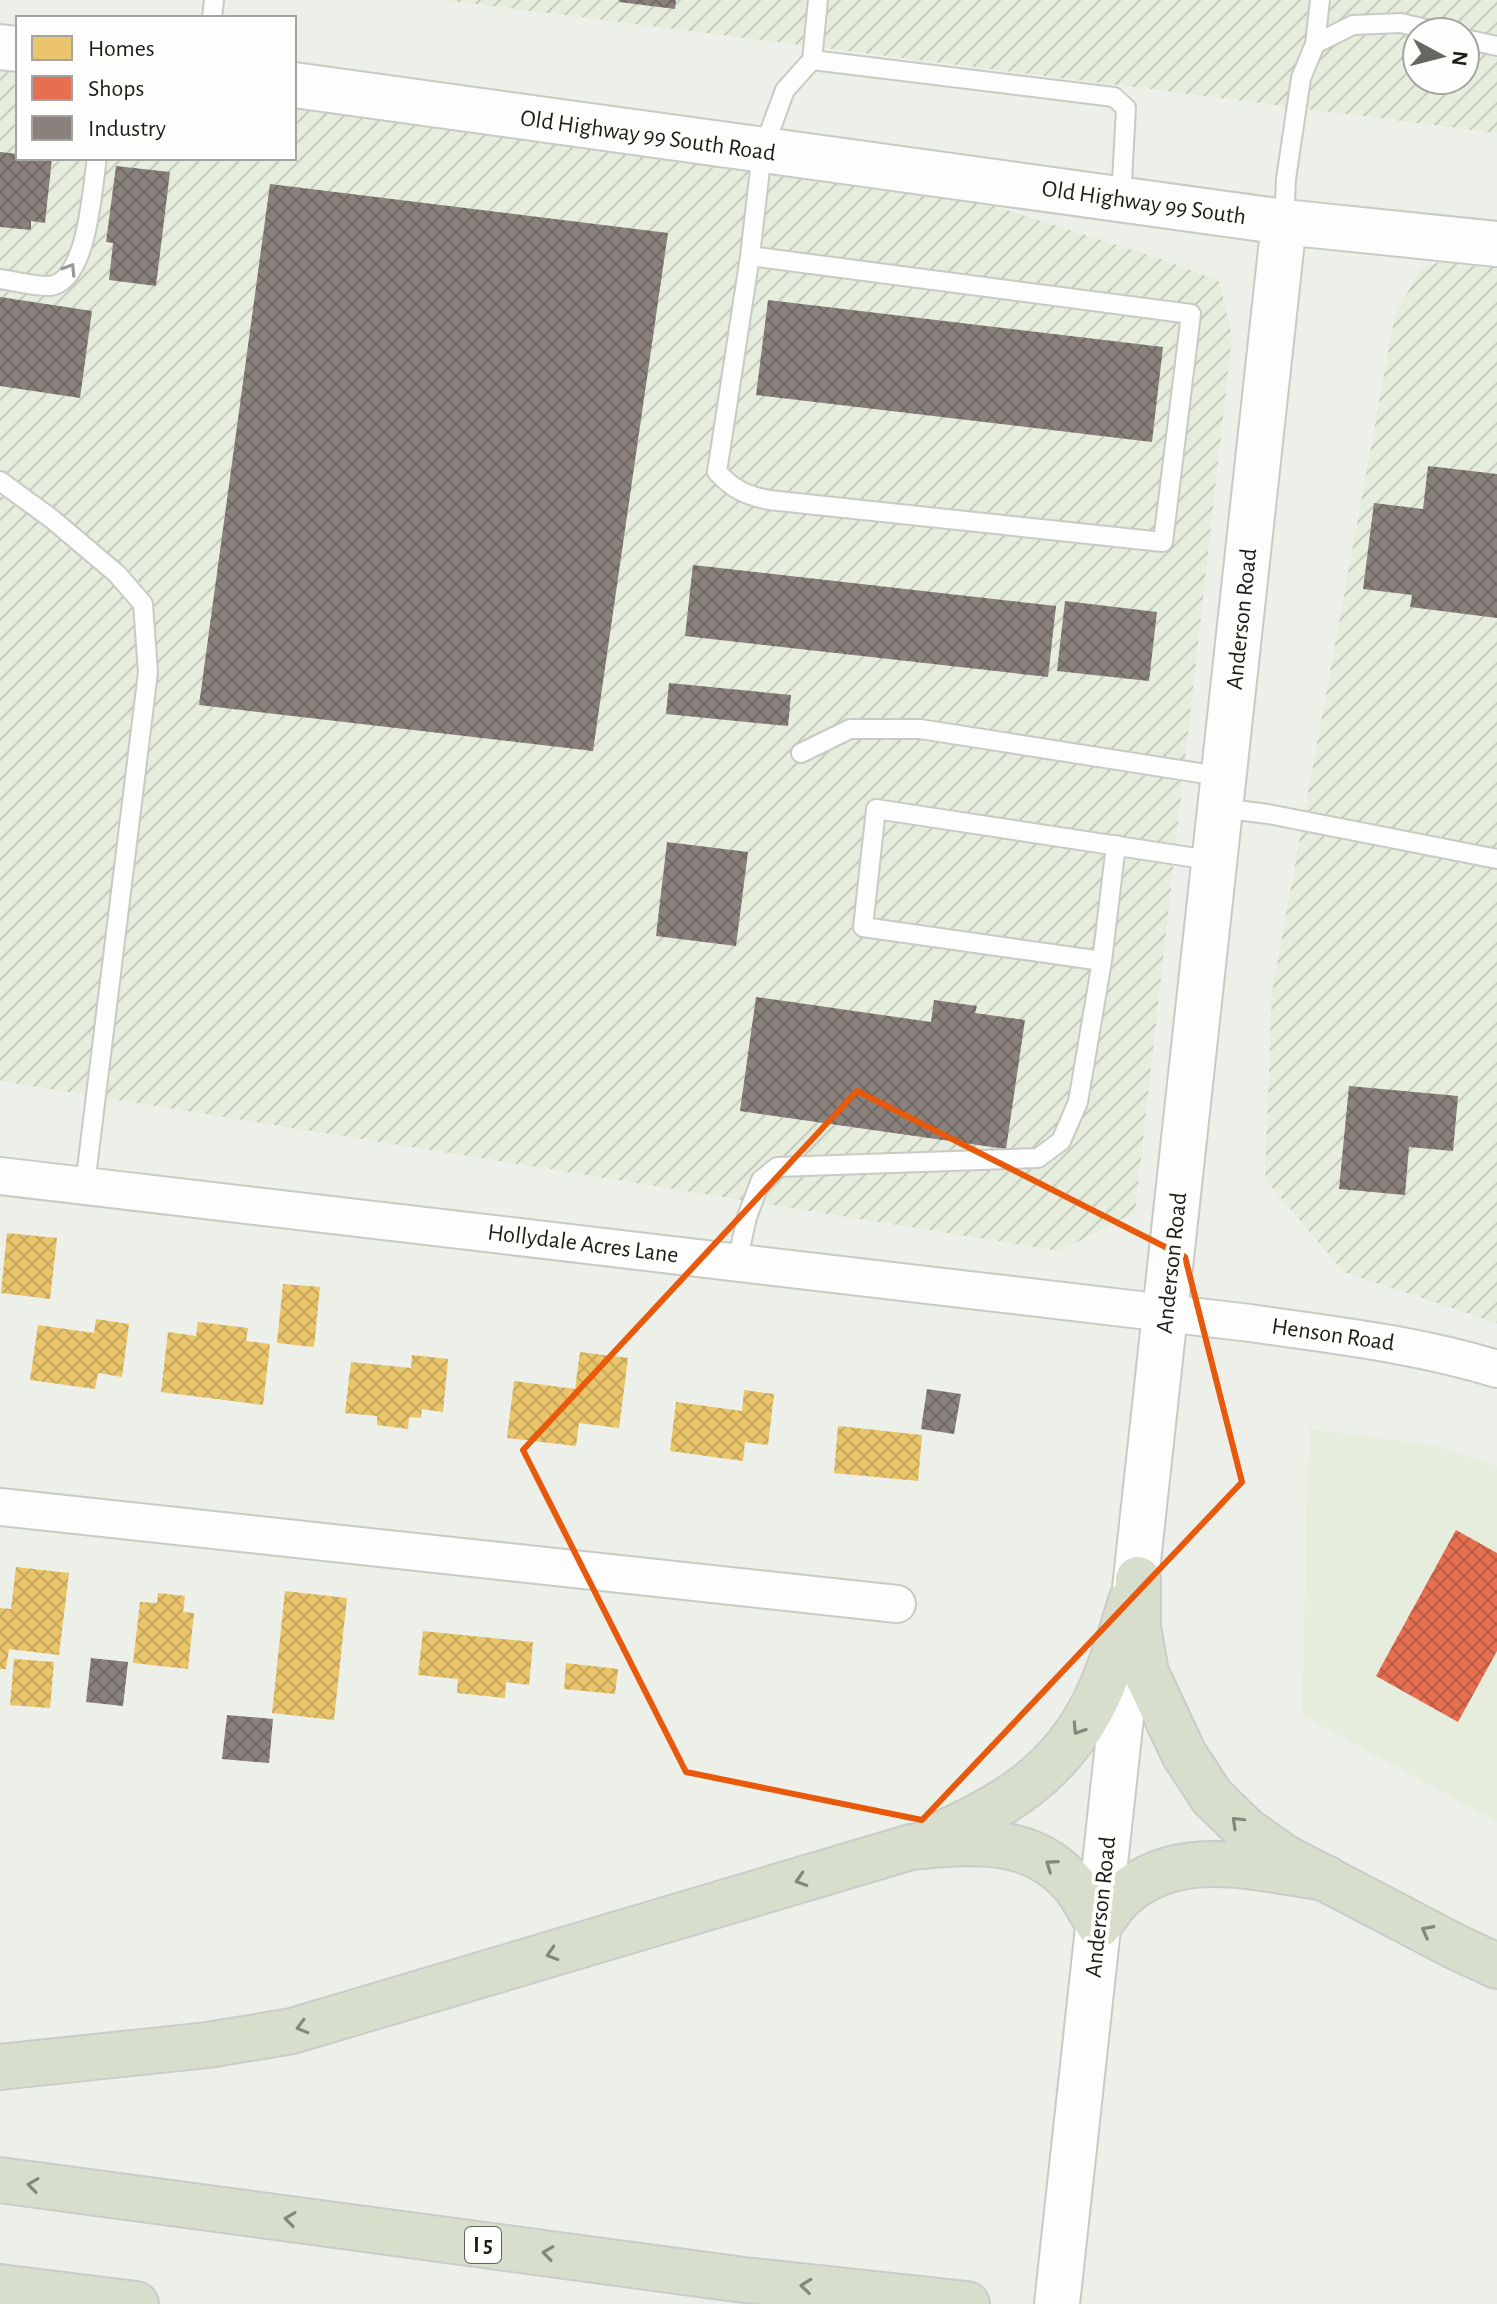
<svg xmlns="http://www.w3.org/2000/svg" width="1497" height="2304" viewBox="0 0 1497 2304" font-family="'Alegreya Sans',sans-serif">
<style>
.built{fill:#e6eddc}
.industrial{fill:url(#industrial-furrows);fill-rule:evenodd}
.homes{fill:url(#homes-cross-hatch)}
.shops{fill:url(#shops-cross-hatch)}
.industry{fill:url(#industry-cross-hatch)}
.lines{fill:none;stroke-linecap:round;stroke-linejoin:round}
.lane-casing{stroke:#c8cac4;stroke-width:22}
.street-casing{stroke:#c8cac4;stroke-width:40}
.secondary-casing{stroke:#c8cac4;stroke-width:48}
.highway-casing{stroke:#caccc9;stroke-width:48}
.lane{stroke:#fcfdfc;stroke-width:18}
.street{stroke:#fcfdfc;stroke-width:36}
.secondary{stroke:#fcfdfc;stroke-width:44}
.highway{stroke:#d8decc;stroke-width:44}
.oneway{stroke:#979995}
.oneway2{stroke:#83887b}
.marked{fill:none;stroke:#e8590c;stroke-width:6;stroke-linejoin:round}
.labels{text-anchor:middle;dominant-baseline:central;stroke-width:8;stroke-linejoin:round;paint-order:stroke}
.shield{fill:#fefffc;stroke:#60625c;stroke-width:2}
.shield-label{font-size:22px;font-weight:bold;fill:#1c1e18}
.street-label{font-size:24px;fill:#1c1e18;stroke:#fefffc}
</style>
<defs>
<pattern id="industrial-furrows" width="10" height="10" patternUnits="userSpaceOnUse" patternTransform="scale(2)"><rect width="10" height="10" fill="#e6eddc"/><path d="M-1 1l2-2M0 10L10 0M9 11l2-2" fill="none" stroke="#c5cbbc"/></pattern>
<pattern id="homes-cross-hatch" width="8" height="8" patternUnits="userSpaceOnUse" patternTransform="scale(2)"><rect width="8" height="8" fill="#e9c46a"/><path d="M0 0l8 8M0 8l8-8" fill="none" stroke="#c7a85b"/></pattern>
<pattern id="shops-cross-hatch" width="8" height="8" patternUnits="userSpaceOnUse" patternTransform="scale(2)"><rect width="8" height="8" fill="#e76f51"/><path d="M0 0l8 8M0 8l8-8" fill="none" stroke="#ba5b42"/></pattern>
<pattern id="industry-cross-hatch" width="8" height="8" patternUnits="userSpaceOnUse" patternTransform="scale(2)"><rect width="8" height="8" fill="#8a817c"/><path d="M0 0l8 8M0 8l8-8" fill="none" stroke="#706965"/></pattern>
</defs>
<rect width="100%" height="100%" fill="#ecf0e8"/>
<path class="built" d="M1309,1429l124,16 64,21v356l-195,-107z"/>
<path class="industrial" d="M443,0h1054v133l-949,-120zM1417,32h48v48h-48z
M0,67l18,3v88h276v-50l697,97 170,54 58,22 13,55 -97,876 -75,39 -1060,-170z
M1468,250l29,4v1069l-153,-51 -79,-93 7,-187 123,-677 25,-45z"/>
<path class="homes" d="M7,1233l50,5 -7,61 -49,-6z
M283,1284l37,3 -6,60 -37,-4z
M96,1319l33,5 -7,53 -24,-4 -3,16 -65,-9 8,-55 56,8z
M198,1322l50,6 -2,13 24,3 -7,61 -102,-13 7,-60 28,4z
M580,1352l48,6 -9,70 -40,-5 -3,23 -69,-8 7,-57 61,8z
M412,1355l36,4 -5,53 -21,-3 -1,9 -12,-1 -1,12 -31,-4v-9l-32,-3 6,-51 60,6z
M744,1390l30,4 -6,51 -23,-3 -2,19 -73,-10 6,-49 66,9z
M838,1426l84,9 -4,46 -84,-8z
M16,1567l53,6 -10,82 -50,-6 -3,20h-6v-61l11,1z
M285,1591l62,7 -13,122 -62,-7z
M158,1593l27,3 -2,16 11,1 -6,56 -55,-6 7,-61 17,1z
M423,1631l110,11 -4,43 -23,-3 -1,16 -48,-5 1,-14 -40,-4z
M14,1659l40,3 -4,46 -40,-3z
M566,1663l52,6 -3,25 -51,-5z"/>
<path class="shops" d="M1456,1530l41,23v98l-39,71 -82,-46z"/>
<path class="industry" d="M619,0h57l-1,9 -56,-7z
M0,152l18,2v4h34l-7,65 -14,-2v9l-31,-3z
M116,166l54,6 -14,114 -47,-6 4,-37 -7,-1z
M270,184l398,49 -75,518 -394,-46z
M0,297l92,14 -12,87 -80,-12z
M768,300l395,47 -11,95 -396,-47z
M1428,466l69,8v144l-87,-11 2,-12 -49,-6 11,-86 49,6z
M693,565l363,41 -8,71 -363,-41z
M1065,601l92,11 -8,69 -92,-10z
M669,683l122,12 -3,31 -122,-12z
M667,842l81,10 -12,94 -80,-10z
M756,997l175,25 3,-22 43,6 -2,7 50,7 -19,129 -266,-38z
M1349,1086l109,10 -5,55 -44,-4 -4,48 -66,-6z
M927,1389l34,5 -7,40 -33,-5z
M91,1658l37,4 -5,44 -37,-4z
M227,1715l46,4 -4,44 -47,-4z"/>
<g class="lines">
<defs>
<path id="lane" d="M212,18l2,-18
M1465,39l32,7
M1315,44l5,-44
M812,60l6,-60
M1284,222l2,-43 15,-101 14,-34 38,-19 48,-2 37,9
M750,256l441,58 -28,228 -394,-42c-24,-5 -35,-10 -52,-28l33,-216 12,-104 23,-62 27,-30 302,37 12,11 -5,91
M0,279c14,2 37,8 50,7 38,-5 42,-98 47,-128
M0,481l52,38 65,55 26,30 5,68 -63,513
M801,753l49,-24h70l305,48
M1221,808l47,6 229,45
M1102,961l-239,-34 13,-118 340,52
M737,1262l10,-45 14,-37 16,-13 261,-9 23,-17 17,-39 24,-141 14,-116"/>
<path id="street" d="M0,1176l1250,147c83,12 166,21 247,46
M0,1507l897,97"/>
<path id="secondary" d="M0,47l18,2
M294,85l990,137 213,22
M1057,2304l227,-2082"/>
<path id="highway" d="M1138,1579v48l8,46 38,81 28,43 34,33 38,27 172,90 41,19
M934,1837c68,-29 123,-62 159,-131 17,-33 27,-70 38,-105
M0,2067l208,-22 84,-14 619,-184c64,-6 127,-13 169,46 7,11 13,22 19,32 7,-9 14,-21 23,-29 56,-52 137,-27 204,-18
M0,2180l744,100 223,24
M0,2287l136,17"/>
</defs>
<use href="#lane" class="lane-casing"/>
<use href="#street" class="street-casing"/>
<use href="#secondary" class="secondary-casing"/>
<use href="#highway" class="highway-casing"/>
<use href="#lane" class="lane"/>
<use href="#street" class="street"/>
<use href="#secondary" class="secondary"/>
<use href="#highway" class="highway"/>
</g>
<defs><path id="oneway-chevron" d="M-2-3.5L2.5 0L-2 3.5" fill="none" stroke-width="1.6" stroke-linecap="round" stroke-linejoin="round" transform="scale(2)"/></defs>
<use class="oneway" href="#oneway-chevron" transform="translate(70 269) rotate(-58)"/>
<g class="oneway2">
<use href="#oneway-chevron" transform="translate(1078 1729) rotate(123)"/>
<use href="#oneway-chevron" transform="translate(1237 1822) rotate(-136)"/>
<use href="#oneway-chevron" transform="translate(1051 1865) rotate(-145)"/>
<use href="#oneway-chevron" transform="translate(801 1880) rotate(163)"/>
<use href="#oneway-chevron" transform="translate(1427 1931) rotate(-152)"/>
<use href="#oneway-chevron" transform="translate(552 1954) rotate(163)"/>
<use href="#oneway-chevron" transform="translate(302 2027) rotate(164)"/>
<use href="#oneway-chevron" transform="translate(33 2185) rotate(-172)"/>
<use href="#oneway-chevron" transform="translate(290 2219) rotate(-172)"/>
<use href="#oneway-chevron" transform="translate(548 2253) rotate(-172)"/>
<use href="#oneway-chevron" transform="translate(806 2286) rotate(-174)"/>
</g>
<path class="marked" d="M857,1091l328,166 57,225 -320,338 -236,-48 -163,-322z"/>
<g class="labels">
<rect class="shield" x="465" y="2227" width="36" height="36" rx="6"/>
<g class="shield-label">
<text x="483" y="2245">I 5</text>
</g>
<g class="street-label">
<text transform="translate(648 136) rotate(8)">Old Highway 99 South Road</text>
<text transform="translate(1144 203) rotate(8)">Old Highway 99 South</text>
<text transform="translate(1242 619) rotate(-84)">Anderson Road</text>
<text transform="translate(583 1244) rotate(7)">Hollydale Acres Lane</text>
<text transform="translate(1172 1263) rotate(-84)">Anderson Road</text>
<text transform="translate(1333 1335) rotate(8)">Henson Road</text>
<text transform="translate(1101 1907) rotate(-84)">Anderson Road</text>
</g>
</g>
<rect x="16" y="16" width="280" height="144" fill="#fefffc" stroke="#a4a5a1" stroke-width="2"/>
<rect x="32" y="36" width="40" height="24" fill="#e9c46a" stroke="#a4a5a1" stroke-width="2"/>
<text x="88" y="56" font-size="24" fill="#1c1e18">Homes</text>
<rect x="32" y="76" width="40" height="24" fill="#e76f51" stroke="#a4a5a1" stroke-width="2"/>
<text x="88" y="96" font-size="24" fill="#1c1e18">Shops</text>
<rect x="32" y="116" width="40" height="24" fill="#8a817c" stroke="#a4a5a1" stroke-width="2"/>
<text x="88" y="136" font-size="24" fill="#1c1e18">Industry</text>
<g transform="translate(1441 56) rotate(97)"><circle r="38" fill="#fefffc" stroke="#a4a5a1" stroke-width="2"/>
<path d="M0-6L14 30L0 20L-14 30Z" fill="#656861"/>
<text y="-12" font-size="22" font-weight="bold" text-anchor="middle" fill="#1c1e18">N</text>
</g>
</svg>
